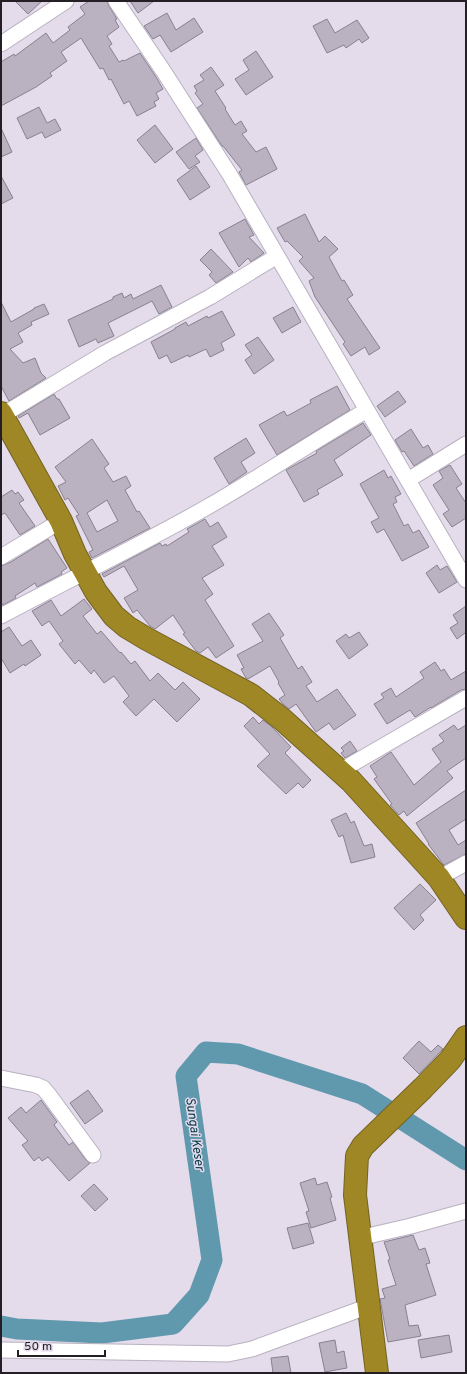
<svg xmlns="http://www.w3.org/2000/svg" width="467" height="1374" viewBox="0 0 467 1374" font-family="Overpass,sans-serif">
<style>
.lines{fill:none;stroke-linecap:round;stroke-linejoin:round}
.river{stroke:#6099ae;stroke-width:21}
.building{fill:#bab2c1;stroke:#89818f;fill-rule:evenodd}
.minor-casing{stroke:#b9b1c0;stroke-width:17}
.highway-casing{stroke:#746325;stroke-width:24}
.minor{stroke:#fff;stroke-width:15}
.highway{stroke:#a08725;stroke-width:22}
.labels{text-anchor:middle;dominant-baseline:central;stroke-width:3;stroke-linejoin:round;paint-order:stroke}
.water-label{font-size:13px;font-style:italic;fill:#003746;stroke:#e4dbeb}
</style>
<rect width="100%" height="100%" fill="#e4dbeb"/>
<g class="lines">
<path class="river" d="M1,1326l16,3 85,4 71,-9 26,-29 13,-35 -26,-184 20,-24 32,2 124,40 104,66"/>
</g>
<path class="building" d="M15,1h27l-14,13z
M89,1h18l2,5 8,13 -2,1 4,7 -12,9 5,8 -3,2 10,16 4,-2 1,1 16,-8 16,24 7,12 -7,4 3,6 -5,3 2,4 -19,10 -8,-15 -5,3 -13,-25 -2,1 -6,-12 -3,1 -19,-31 -20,14 6,9 -17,12 2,3 -16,11 -35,19v-44l13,-8 1,2 31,-23 7,10 17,-13 -2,-3 17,-13 -5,-7z
M130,1h24l-16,12z
M167,13l9,17 18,-12 9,14 -32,20 -11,-17 -7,4 -9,-13z
M327,19l8,14 22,-13 12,18 -7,5 -3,-4 -13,9 -2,-3 -17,8 -14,-27z
M256,51l17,26 -27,18 -11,-16 14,-9 -6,-10z
M211,67l13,18 -9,6 11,17 -1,1 10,16 6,-4 6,10 -5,3 14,18 10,-5 11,22 -31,16 -7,-13 3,-2 -19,-24h-1l-25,-38 6,-4 -8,-11 2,-2 -3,-5 10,-6 -4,-5z
M39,107l8,16 8,-4 6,11 -16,8 -3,-6 -15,7 -10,-21z
M155,125l18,24 -18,14 -18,-23z
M1,128l11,24 -11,5z
M196,138l7,12 -8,6 5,6 -11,7 -13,-17z
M196,166l14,21 -20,13 -13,-20z
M1,176l12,22 -12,6z
M305,214l14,28 6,-6 13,13 -9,8 13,24 2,-1 9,15 -6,4 33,49 -11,7 -4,-8 -14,9 -8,-12 2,-2 -30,-45 -6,-16 5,-3 -15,-17 4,-4 -16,-16 -2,1 -8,-14z
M245,219l9,16 -5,2 15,16 -13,9 -3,-4 -9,9 -20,-34z
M211,249l22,23 -17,11 -7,-8 3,-3 -12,-12z
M161,285l11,22 -13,7 -7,-13 -44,22 6,13 -16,7 -2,-4 -17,8 -11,-27 45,-21v-2l9,-4 2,5 7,-4 2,5z
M1,302l10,20 23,-13v-1l10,-4 5,10 -18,8 1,3 -14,8 5,9 -13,7 13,14 12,-5 6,15 5,5 -37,23 -8,-15z
M293,307l8,15 -19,11 -9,-15z
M222,311l13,24 -14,8 3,7 -14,7 -4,-8 -17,8 -1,-2 -17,8 -4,-8 -8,4 -8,-17 24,-13v-1l11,-6 2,4 19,-10 1,2z
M258,337l16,23 -20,14 -9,-14 7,-5 -7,-10z
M337,386l13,24 -73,45 -18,-30 25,-14 3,5 24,-13 -1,-3z
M398,391l8,11 -21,15 -8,-11z
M54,394l3,5h2l11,19 -30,17 -12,-22 -9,5 -1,-2z
M363,423l8,12 -37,25 9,15 -26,15 2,4 -15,8 -18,-32 31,-17 -1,-2z
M411,429l12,19 5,-3 5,9 -19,12 -10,-15 -2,1 -7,-12z
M246,438l9,15 -14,9 6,10 -18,12 -15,-26z
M92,439l17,25 -5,4 9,14 13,-6 5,10 -6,4 12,22 2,-1 11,17 -58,30 -3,-6 4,-2 -17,-34 3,-1 -11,-17 -3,2 -7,-14 8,-4 -11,-15zM107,500l11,21 -21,11 -10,-19z
M450,465l12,19 -6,4 10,15v15l-14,9 -9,-13 6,-4 -16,-25 10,-7 -4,-7z
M384,470l4,8 3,-2 10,18 -6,3 2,5 -4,2 11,22 4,-2 5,9 6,-3 10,17 -27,14 -18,-32 -7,4 -6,-11 8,-4 -19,-34z
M12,490l3,4 3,-2 6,8 -5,3 16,23 -15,9 -15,-22 -4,2v-18z
M205,519l5,8 8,-5 9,15 -15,9 12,19 -22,13 11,16 -8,6 29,46 -18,12 -8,-11 -8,6 -4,-2 -13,-17 2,-1 -12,-18 -18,14 -5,-3 -13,-16 -4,3 -9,-15 14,-8 -14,-24 -20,11 -2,-3 58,-31 2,3 4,-2 1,2 22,-14 -2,-3z
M48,539l19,29 -6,4 1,2 -25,13 -2,-4 -20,13 1,2 -13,7 -2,-3v-36l10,-4z
M437,565l3,5 7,-4 10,16 -18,11 -13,-20z
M84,599l8,10 -9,7 14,18 4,-3 19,22 1,-1 10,12 4,-3 15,20 8,-8 17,17 8,-8 17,17 -23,23 -23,-23 -18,17 -13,-14 6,-6 -15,-20 -10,7 -10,-13 -3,4 -12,-14 -4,4 -16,-20 4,-3 -14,-20 -7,5 -10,-15 19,-11 10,16z
M466,606v28l-1,-1 -8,6 -7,-11 8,-5 -5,-8z
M269,613l15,22 -4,3 18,31 4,-3 10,16 -6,4 11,16 20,-13 19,26 -22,15 -5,-7 -13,9 -20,-28 -7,5 -6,-5 -4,-5 6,-4 -7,-12 1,-1 -9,-16 -22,13 -2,-1 -5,-9 3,-1 -7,-13 26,-14 -11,-17z
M9,627l13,19 9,-6 10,15 -16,11 -1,-2 -14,9 -9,-15v-26z
M359,632l9,13 -19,14 -13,-18 10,-7 3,4z
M435,662l6,9 3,-2 7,11 15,-9v18l-5,1 -30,18v-1l-16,10 -5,-7 -23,14 -13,-20 10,-6 -3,-4 10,-6 5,9 28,-19 -4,-6z
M253,717l6,7 4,-4 9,7 19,20 -6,6 26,27 -8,8 -5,-5 -12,11 -29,-28 13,-12 -26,-28z
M454,725l4,5 8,-5v33l-19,13 6,7 -46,38 -3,-5 -5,4 -9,-10 2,-1 -18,-25 3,-2 -7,-11 21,-14 23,33 27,-23 -9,-13 12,-8 -5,-6z
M350,741l7,10 -12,7 -4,-5 3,-2 -3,-3z
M466,790v29l-17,11 9,15 8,-5v14l-22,11 -16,-21h1l-13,-21z
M346,813l5,10 3,-2 10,25 8,-2 3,13 -24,6 -8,-28 -4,2 -8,-17z
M420,884l16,16 -16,15 4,5 -10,10 -20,-22z
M419,1041l12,11 7,-7 5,4 -24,25 -16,-16z
M88,1090l15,21 -18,13 -15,-21z
M41,1100l16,22 -3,3 15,20 4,-3 13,18 4,3 -21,18 -21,-24 -6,4 -3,-4 -5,4 -12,-16 6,-4 -20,-23 13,-11 5,6z
M315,1178l2,7 10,-3 5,15 -2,1 6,22 -25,8 -5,-16 3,-1 -9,-28z
M94,1184l14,15 -13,12 -14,-15z
M308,1223l6,20 -21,6 -6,-21z
M413,1235l6,15 6,-2 5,15 -4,1 10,31 -31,10 4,21 9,-1 3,11 -33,6 -8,-43 5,-1 -3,-9 14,-4 -8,-25 2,-1 -6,-17z
M449,1335l3,17 -31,6 -3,-18z
M335,1340l2,13 7,-2 3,17 -22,4 -6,-29z
M288,1356l3,17h-18l-2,-15z"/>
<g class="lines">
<defs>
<path id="minor" d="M116,1l48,71 66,103 236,405
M1,44l65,-43
M1,416l104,-63 105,-56 67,-41
M408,480l58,-36
M1,557l60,-36
M1,616c69,-37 140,-71 208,-110 54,-31 105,-65 158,-96
M340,771l126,-73
M439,878l27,-15
M1,1078l35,7 7,3 6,7 44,60
M359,1238l52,-12 55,-15
M1,1350l227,4 24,-5 117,-43"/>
<path id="highway" d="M1,413l60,108 14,33 21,38 18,24 13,11 20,12 104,56 32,25 68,61 88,97 27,40
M377,1373l-22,-178 2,-39 6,-10 60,-58 27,-28 16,-23"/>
</defs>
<use href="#minor" class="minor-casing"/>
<use href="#highway" class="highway-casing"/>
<use href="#minor" class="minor"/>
<use href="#highway" class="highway"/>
</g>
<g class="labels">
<g class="water-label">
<text transform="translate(194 1134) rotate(82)">Sungai Keser</text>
</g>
</g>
<rect width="467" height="1374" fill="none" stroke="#231f25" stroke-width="4"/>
<path d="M18 1350v6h87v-6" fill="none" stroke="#231f25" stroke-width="2"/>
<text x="24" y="1350" font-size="12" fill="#231f25" stroke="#e4dbeb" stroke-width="3" paint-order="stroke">50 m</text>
</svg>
